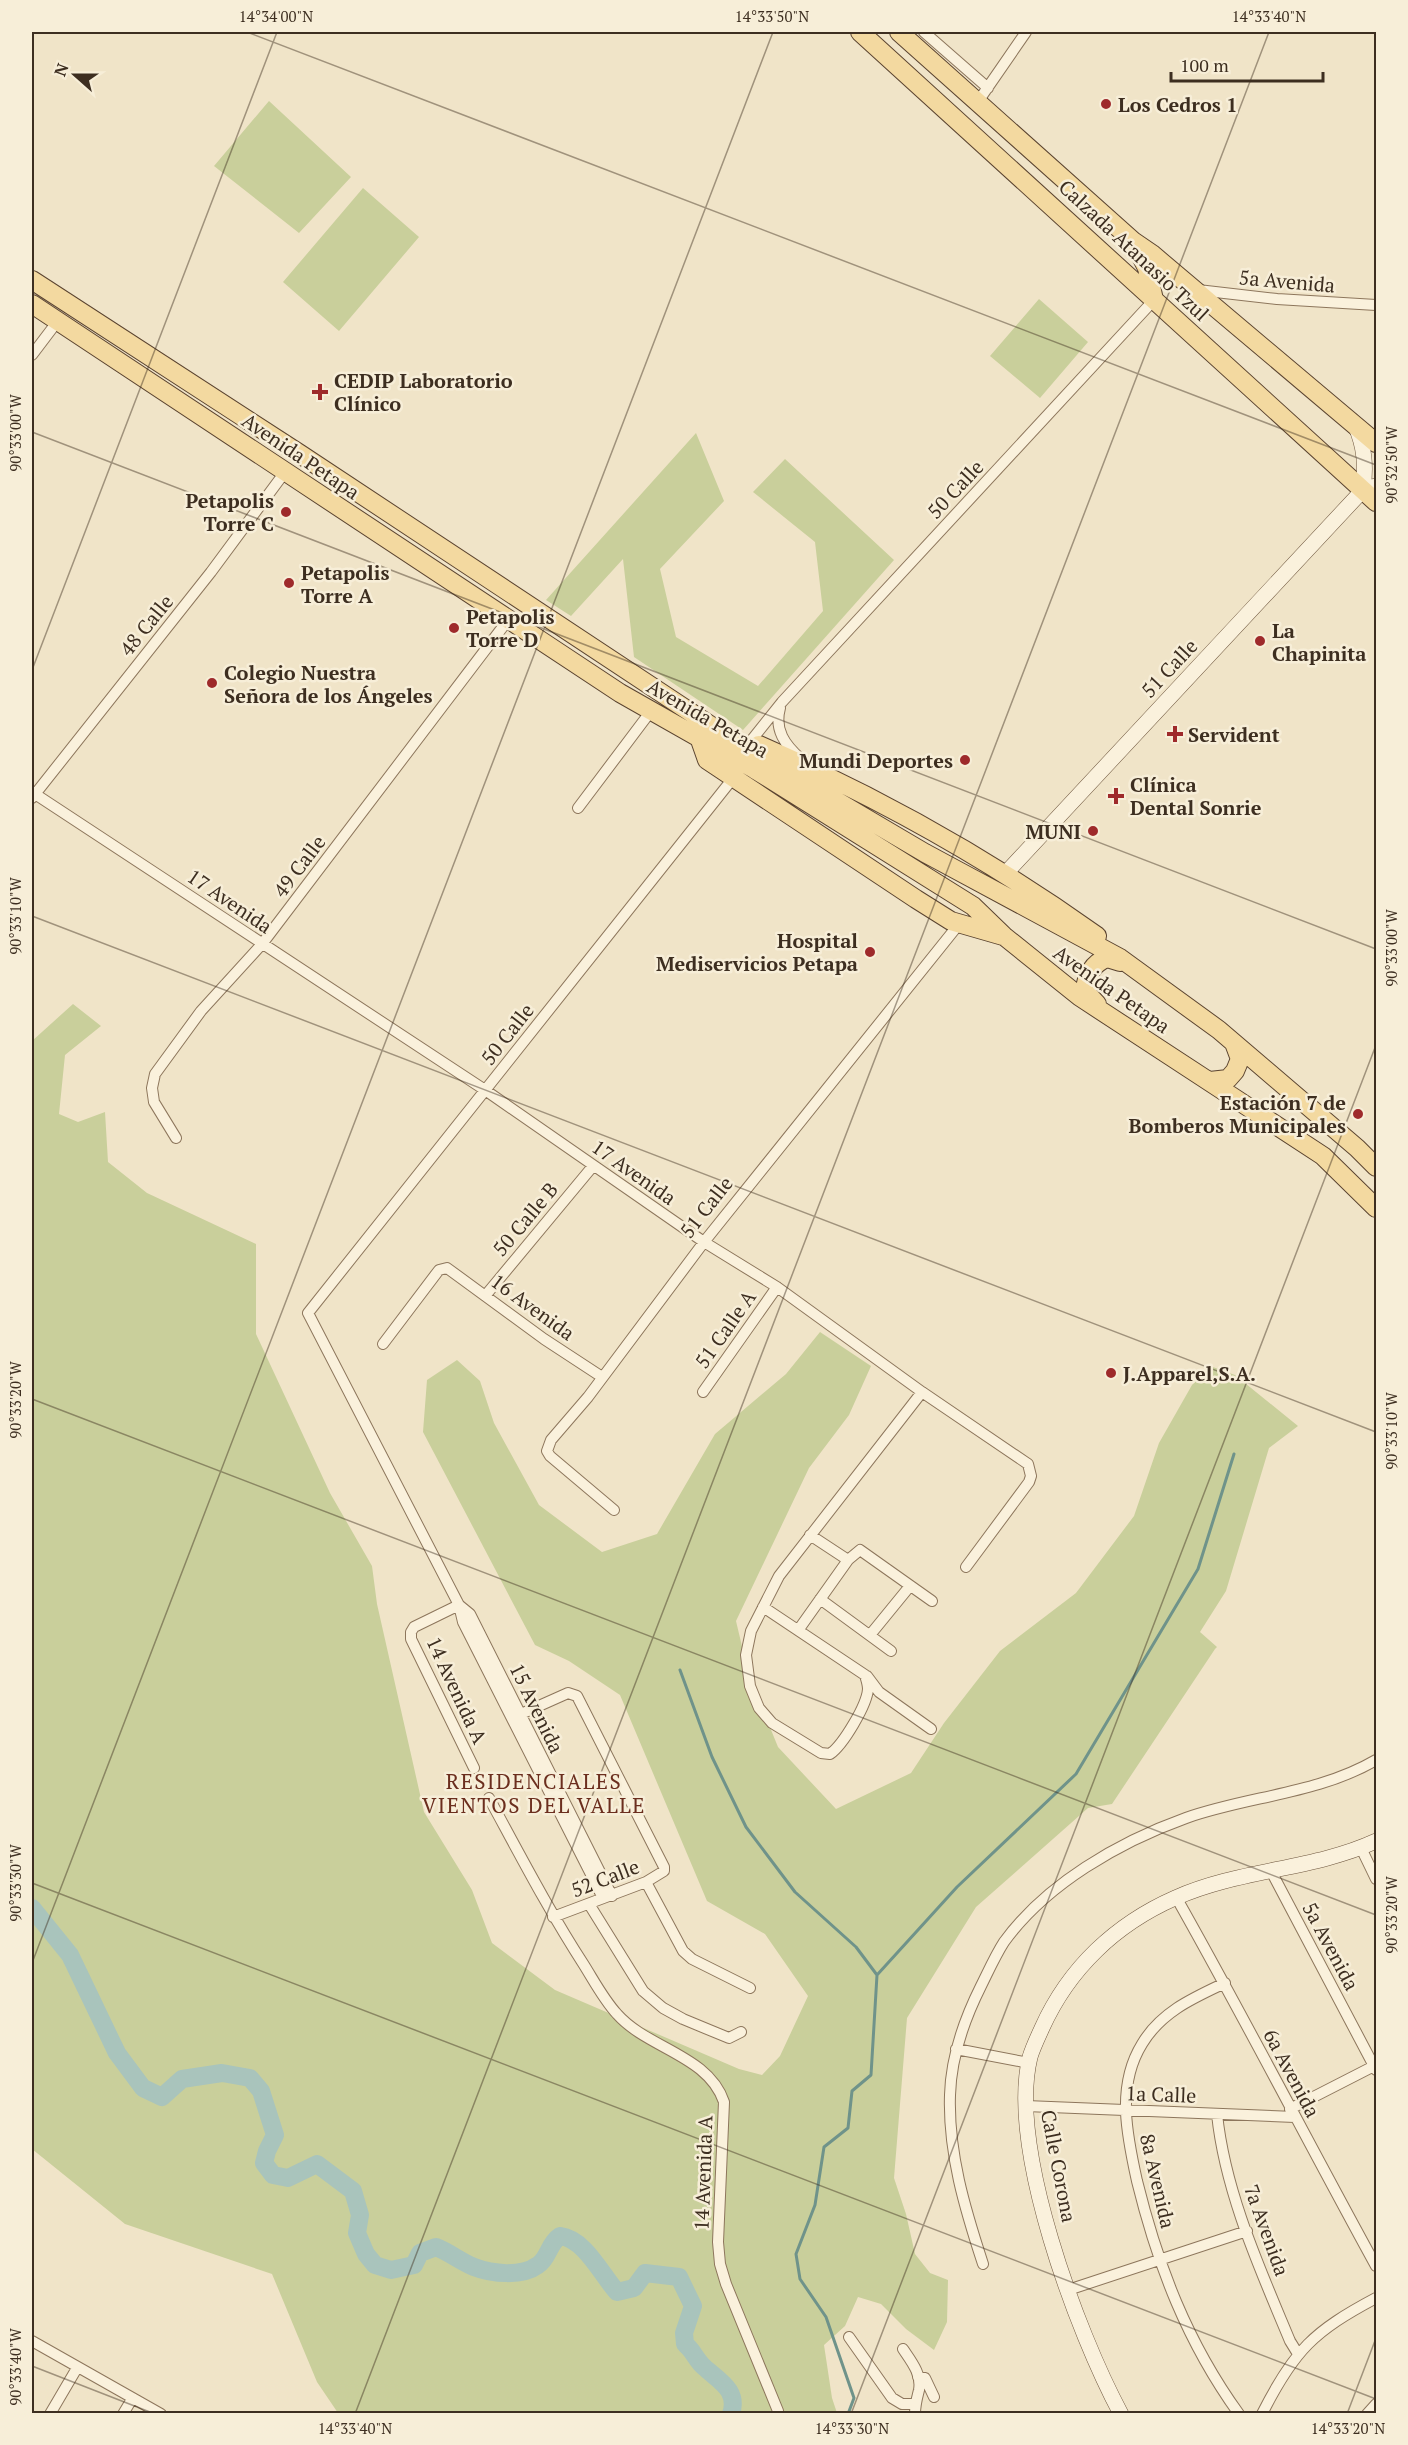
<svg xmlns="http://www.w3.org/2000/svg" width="1408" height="2445" viewBox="0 0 1408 2445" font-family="'PT Serif',serif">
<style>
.green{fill:#c9cf9b}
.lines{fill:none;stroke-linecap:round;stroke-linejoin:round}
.stream{stroke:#6f938a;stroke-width:3}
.river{stroke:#a9c4bc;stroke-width:18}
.street-casing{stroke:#8d765c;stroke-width:12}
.secondary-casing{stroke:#6f573f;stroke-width:16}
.primary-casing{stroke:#5b4430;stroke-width:20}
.street{stroke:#faf1dc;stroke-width:10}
.secondary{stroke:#faf1dc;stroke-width:15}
.primary{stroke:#f3d9a0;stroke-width:18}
.ticks{fill:none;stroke:#3d2e20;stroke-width:1.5;stroke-opacity:0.45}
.poi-dot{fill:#9e2a2b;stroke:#f7eed8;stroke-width:2}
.labels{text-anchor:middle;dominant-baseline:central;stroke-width:5;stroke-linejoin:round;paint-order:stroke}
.poi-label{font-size:20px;font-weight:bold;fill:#3d2e20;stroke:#f7eed8;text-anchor:start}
.street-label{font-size:20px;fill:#3d2e20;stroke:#f7eed8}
.neighbourhood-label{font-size:21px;letter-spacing:1.5px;fill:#6b2e1e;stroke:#f7eed8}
.neatline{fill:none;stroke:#3d2e20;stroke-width:2}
.ticks-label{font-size:15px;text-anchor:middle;fill:#3d2e20}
</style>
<rect width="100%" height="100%" fill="#f0e4c8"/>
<path class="green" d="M269,101l82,76 -52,56 -85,-67z
M363,188l56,49 -80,94 -56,-49z
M1039,299l49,43 -48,56 -50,-42z
M696,433l28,68 -64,68 16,68 82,49 65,-75 -8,-69 -62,-50 32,-33 109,101 -151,170 -109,-73 -11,-98 -52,57 -25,-16z
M73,1004l28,22 -36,29 -6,59 19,8 27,-10 3,50 39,31 109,51v90l74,159 42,73 5,38 47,208 48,78 20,53 63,47 184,79 23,6 18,-19 28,-60 -43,-62 -58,-33 -87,-206 -51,-34 -34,-16 -112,-213 4,-52 30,-20 23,21 14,42 45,82 63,47 55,-18 58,-100 71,-60 34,-42 51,34 -22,49 -40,53 -73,153 13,55 29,71 58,62 75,-36 33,-50 56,-72 76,-58 58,-77 25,-73 33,-58 18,-19 25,9 63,51 -29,22 -43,143 -26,41 17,15 -2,2 -103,155 -24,4 -112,99 -69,111 -13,160 12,36 9,40 15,19 18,7 -1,42 -13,28 -28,-21 -25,-25 -23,-7 -13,29 -21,19 8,53 5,15h-499l-21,-31 -45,-108 -147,-50 -93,-75v-1108z"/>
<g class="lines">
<path class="stream" d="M680,1670l32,87 34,70 49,65 61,55 21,28
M848,2414l6,-16 -28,-81 -26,-38 -4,-25 19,-49 9,-58 24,-19 4,-37 19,-16 6,-100 80,-88 119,-113 122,-205 36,-115"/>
<path class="river" d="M32,1908l38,47 47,98 26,35 19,9 20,-18 40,-6 28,5 11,13 14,44 -8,16 -3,12 9,12 15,3 29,-14 36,27 7,24 -3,18 9,21 9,11 16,5 23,-5 6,-12 16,-6c13,5 25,15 38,20 18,7 48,10 64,-2 11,-7 10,-21 22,-29 25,3 41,38 57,56l17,-4 11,-15 34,4 14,29 -9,27 1,11c8,6 11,16 19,23 15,14 35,23 27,47"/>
<defs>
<path id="street" d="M924,32l64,56
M977,103l49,-71
M1198,290l79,9 99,6
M32,355l25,-33
M780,708c-6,22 5,37 21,51
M750,742l32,-40 372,-402
M32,792l453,298 219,152 73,45 145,105 106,72 3,12 -2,6 -63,85
M32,798l179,-226 74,-100
M578,808l73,-97
M176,1138l-22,-36 -2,-14 3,-14 46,-63 61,-67 246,-324
M485,1296l108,-130
M383,1344l56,-74 8,-2 97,71 58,38
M703,1392l74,-105
M614,1510l-64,-54 -3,-5 4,-11 37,-43 116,-155 255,-318
M810,1535l38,25
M820,1599l71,52
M459,1605l11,9 142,282
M459,1605l-45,22 -3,5v7l63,129
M763,1607l102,68c1,4 3,9 3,14 -1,16 -25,56 -38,65l-9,-1 -49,-30 -13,-15 -9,-22 -4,-31 5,-24 28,-55 143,-184
M799,1629l49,-69 12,-10 72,51
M870,1635l40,-49
M867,1676l12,16 52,37
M512,1718l56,-25 9,3 87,171v4l-18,11 -93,35
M489,1798c31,57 60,113 95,167 10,16 20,35 33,49 31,35 91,41 107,88l-6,140 2,22 6,20 52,127
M1361,1848l15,31
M1271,1871l105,199
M646,1882l37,69 9,8 58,29
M1176,1897c69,122 133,247 200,369
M603,1898l-140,-276 -4,-17 -151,-292 426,-536
M589,1904l54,87 20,17 20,11 46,19 12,-6
M1225,1983c-32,15 -64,29 -83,61 -26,42 -15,92 -5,137 21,85 50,161 102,233
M956,2049l73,14
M1026,2106l269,11
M1290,2109l86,-44
M1217,2114c8,78 43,155 73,227l8,13
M983,2264c-18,-55 -35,-111 -33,-169 1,-38 14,-75 31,-109 7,-14 14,-30 23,-44 42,-58 115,-100 182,-124 62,-22 132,-24 190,-58
M1068,2290l179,-59
M849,2337l43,61 10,6h12
M32,2341l129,73
M903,2349c8,12 19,25 16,41 -2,8 -4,14 -4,24
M918,2377l7,1 9,19
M50,2414l27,-46
M123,2414l9,-15
M1262,2414c32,-64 52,-83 114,-116
M1367,2414l9,-10"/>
<path id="secondary" d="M1355,425c10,22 11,42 8,65
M1005,874l358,-384 13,-4
M1121,2414c-44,-82 -113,-266 -91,-357 3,-10 8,-20 12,-29 27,-60 74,-104 133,-130 65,-29 138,-28 201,-57"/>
<path id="primary" d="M860,32l516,470
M899,32l234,209 19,13 224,189
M1134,243l13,25 7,32
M32,280l268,174 428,283 197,116 195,105 99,72 138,118 19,19
M32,304l588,389 134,76 219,137 31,30 76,61 243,159 53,52
M700,740l7,20 209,139 35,22 52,15
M759,745c119,52 233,116 338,191
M1097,1004l-12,-13c1,-16 8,-28 22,-33l13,4
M1210,1081l18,-2 7,-8 5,-12 -6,-16"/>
</defs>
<use href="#street" class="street-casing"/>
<use href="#secondary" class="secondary-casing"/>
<use href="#primary" class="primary-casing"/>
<use href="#street" class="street"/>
<use href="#secondary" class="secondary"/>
<use href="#primary" class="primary"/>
</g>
<path class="ticks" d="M247,32l1129,433M32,432l1344,517M32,670l245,-638M32,916l1344,516M32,1399l1344,516M32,1883l1344,516M32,1963l741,-1931M32,2366l123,48M355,2414l914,-2382M851,2414l525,-1369M1347,2414l29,-76"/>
<g class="poi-dot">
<circle cx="1106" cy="104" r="6"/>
<path d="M317 383h6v6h6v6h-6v6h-6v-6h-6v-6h6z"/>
<circle cx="286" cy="512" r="6"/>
<circle cx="289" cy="583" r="6"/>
<circle cx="454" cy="628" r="6"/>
<circle cx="1260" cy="641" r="6"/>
<circle cx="212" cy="683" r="6"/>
<path d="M1172 725h6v6h6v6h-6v6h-6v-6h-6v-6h6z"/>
<circle cx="965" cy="760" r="6"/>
<path d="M1113 787h6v6h6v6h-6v6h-6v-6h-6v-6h6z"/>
<circle cx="1093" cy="831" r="6"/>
<circle cx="870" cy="952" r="6"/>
<circle cx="1358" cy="1114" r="6"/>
<circle cx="1111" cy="1373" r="6"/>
</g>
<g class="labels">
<g class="poi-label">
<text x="1118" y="104">Los Cedros 1</text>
<text x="334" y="380">CEDIP Laboratorio<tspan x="334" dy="23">Clínico</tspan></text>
<text x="274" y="500" text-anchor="end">Petapolis<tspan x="274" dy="23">Torre C</tspan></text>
<text x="301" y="572">Petapolis<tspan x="301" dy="23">Torre A</tspan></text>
<text x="466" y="616">Petapolis<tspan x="466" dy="23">Torre D</tspan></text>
<text x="1272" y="630">La<tspan x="1272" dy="23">Chapinita</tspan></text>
<text x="224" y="672">Colegio Nuestra<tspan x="224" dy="23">Señora de los Ángeles</tspan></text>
<text x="1188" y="734">Servident</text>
<text x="953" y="760" text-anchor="end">Mundi Deportes</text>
<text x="1130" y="784">Clínica<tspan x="1130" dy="23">Dental Sonrie</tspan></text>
<text x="1081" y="831" text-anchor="end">MUNI</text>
<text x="858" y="940" text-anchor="end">Hospital<tspan x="858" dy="23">Mediservicios Petapa</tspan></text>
<text x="1346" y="1102" text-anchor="end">Estación 7 de<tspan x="1346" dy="23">Bomberos Municipales</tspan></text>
<text x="1123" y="1373">J.Apparel,S.A.</text>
</g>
<g class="street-label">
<text transform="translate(1134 250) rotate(43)">Calzada Atanasio Tzul</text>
<text transform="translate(1287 281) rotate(5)">5a Avenida</text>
<text transform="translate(301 456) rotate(34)">Avenida Petapa</text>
<text transform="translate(955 489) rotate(-47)">50 Calle</text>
<text transform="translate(146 625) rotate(-51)">48 Calle</text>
<text transform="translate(1169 668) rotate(-47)">51 Calle</text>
<text transform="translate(708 718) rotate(30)">Avenida Petapa</text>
<text transform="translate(299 866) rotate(-53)">49 Calle</text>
<text transform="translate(230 901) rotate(34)">17 Avenida</text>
<text transform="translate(1112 989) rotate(35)">Avenida Petapa</text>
<text transform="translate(507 1034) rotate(-52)">50 Calle</text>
<text transform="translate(634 1172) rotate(35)">17 Avenida</text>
<text transform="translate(706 1207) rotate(-52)">51 Calle</text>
<text transform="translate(525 1219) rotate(-50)">50 Calle B</text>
<text transform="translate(533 1307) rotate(36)">16 Avenida</text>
<text transform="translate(725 1329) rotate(-55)">51 Calle A</text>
<text transform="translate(457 1690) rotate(65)">14 Avenida A</text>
<text transform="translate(537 1708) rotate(64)">15 Avenida</text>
<text transform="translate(605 1878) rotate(-21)">52 Calle</text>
<text transform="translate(1331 1946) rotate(62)">5a Avenida</text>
<text transform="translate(1292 2073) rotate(62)">6a Avenida</text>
<text transform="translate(1161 2094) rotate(2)">1a Calle</text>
<text transform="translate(1059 2166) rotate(79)">Calle Corona</text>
<text transform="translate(703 2173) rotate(-88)">14 Avenida A</text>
<text transform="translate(1158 2181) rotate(77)">8a Avenida</text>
<text transform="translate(1267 2230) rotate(70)">7a Avenida</text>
</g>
<g class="neighbourhood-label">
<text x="534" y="1781">RESIDENCIALES<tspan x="534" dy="24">VIENTOS DEL VALLE</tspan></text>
</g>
</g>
<rect width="1408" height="2445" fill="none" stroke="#f7eed8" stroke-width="66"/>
<g transform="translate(75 75) rotate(291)" stroke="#f7eed8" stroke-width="4.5" paint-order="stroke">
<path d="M0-4.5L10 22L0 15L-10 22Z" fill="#3d2e20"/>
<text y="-9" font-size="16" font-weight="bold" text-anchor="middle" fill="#3d2e20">N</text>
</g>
<path d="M1171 72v9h152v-9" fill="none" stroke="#3d2e20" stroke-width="3"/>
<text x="1180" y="72" font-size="18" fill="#3d2e20" stroke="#f7eed8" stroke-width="4.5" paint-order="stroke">100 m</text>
<rect x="33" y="33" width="1342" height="2379" class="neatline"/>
<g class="ticks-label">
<text x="276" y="22">14°34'00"N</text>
<text x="772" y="22">14°33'50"N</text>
<text x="1269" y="22">14°33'40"N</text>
<text transform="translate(16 433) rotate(-90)" y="5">90°33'00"W</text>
<text transform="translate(1392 465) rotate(-90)" y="5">90°32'50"W</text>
<text transform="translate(16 916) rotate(-90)" y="5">90°33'10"W</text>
<text transform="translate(1392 948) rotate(-90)" y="5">90°33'00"W</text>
<text transform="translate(16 1400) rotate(-90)" y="5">90°33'20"W</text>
<text transform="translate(1392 1431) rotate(-90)" y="5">90°33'10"W</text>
<text transform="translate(16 1883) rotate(-90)" y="5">90°33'30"W</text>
<text transform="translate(1392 1915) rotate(-90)" y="5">90°33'20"W</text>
<text transform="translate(16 2367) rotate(-90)" y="5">90°33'40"W</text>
<text x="355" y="2434">14°33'40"N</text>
<text x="852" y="2434">14°33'30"N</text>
<text x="1348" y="2434">14°33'20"N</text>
</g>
</svg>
